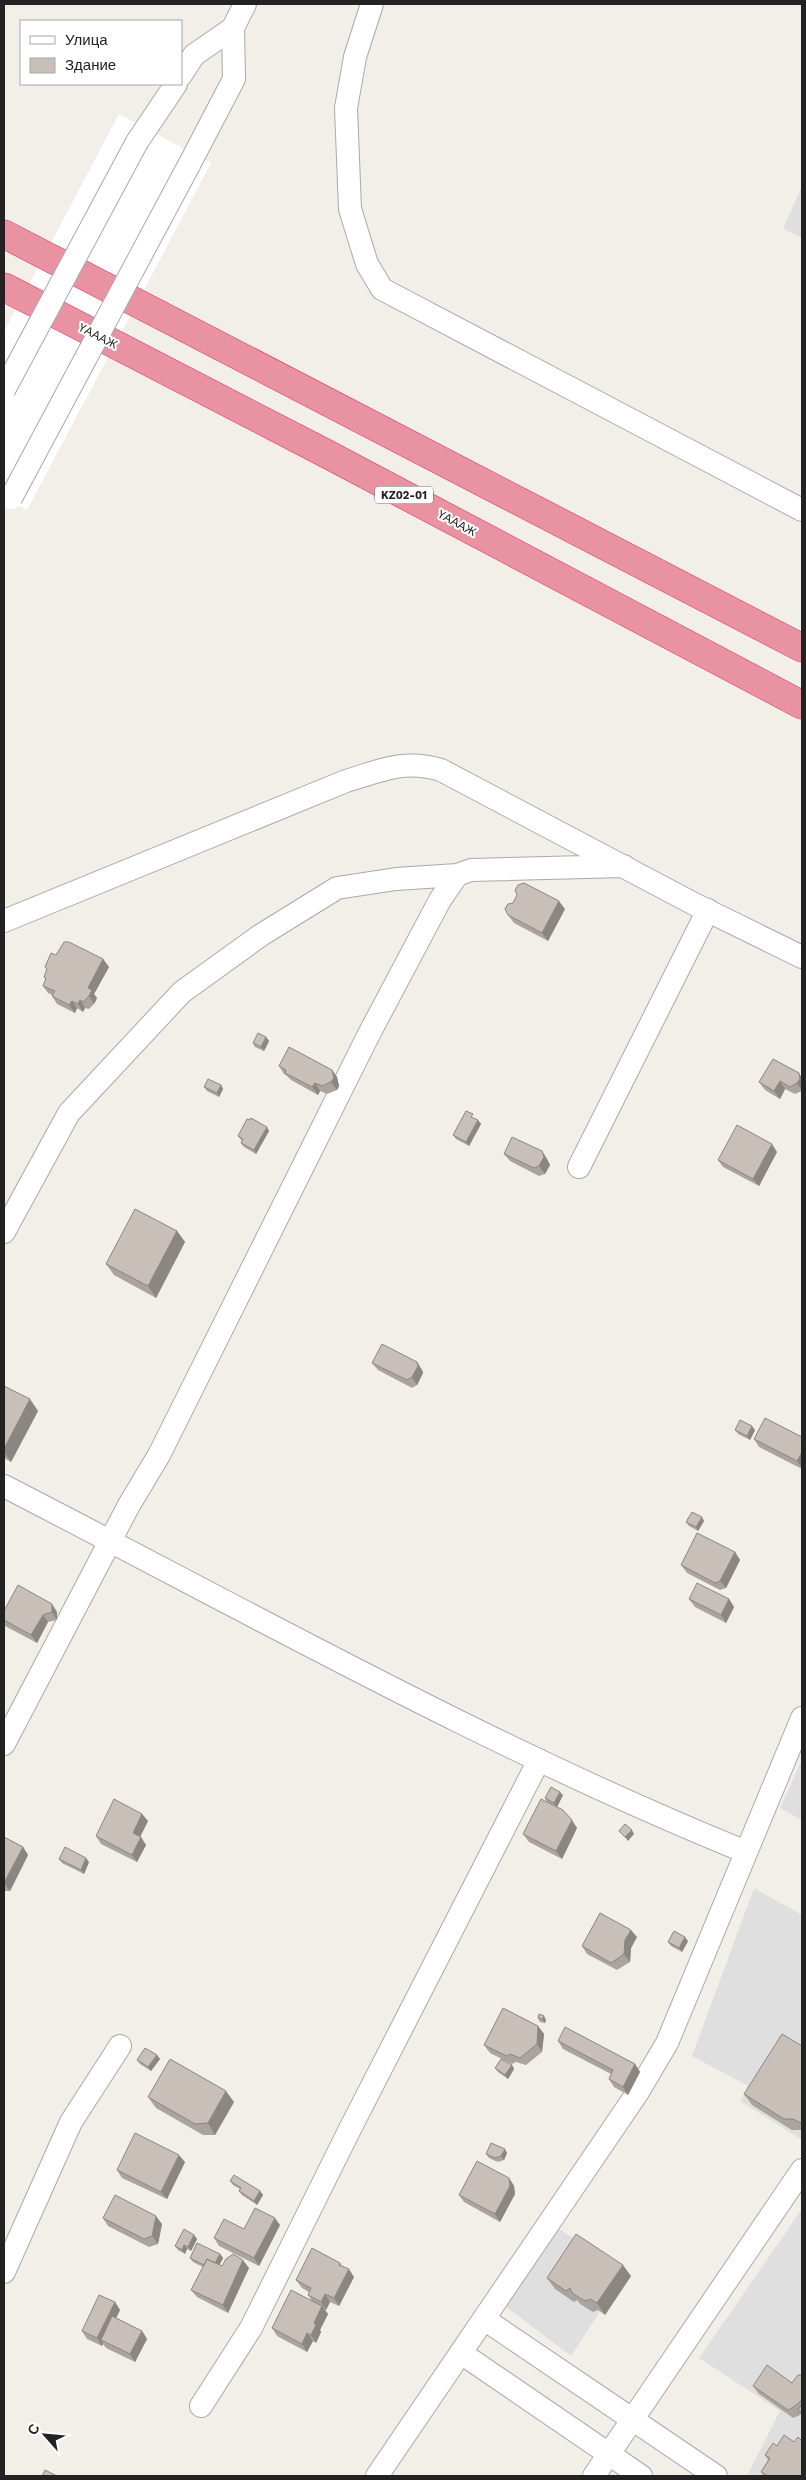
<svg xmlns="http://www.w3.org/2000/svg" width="806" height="2480" viewBox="0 0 806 2480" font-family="'Work Sans',sans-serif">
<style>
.residential{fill:#e0dfdf}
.pier{fill:#fff}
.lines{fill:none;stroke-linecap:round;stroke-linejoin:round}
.minor-casing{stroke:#a9a9a9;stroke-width:24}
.motorway-casing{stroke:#dc2a67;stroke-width:29}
.minor{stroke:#fff;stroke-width:22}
.motorway{stroke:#e892a2;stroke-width:28}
.minor-bridge-casing{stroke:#a9a9a9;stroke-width:24;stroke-linecap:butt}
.minor-bridge{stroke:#fff;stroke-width:22}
.wall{fill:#aba49e}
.shaded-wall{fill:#8b8681}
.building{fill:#c7bfb8;stroke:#8b8681}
.labels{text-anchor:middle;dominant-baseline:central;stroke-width:4;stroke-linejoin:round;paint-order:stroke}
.shield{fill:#fff;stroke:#646464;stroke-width:1}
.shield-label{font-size:11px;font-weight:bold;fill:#222}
.street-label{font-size:12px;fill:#222;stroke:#fff}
</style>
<rect width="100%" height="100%" fill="#f2efe9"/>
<path class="residential" d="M802,186v52l-19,-9z
M802,1760v60l-22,-12z
M754,1888l48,27v225l-62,-39 8,-15 -56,-30z
M802,2209v267h-55l33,-65 -81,-53z
M558,2228l67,45 -54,83 -66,-50z"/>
<path class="pier" d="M119,114l92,49 -184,347 -23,-13v-165z"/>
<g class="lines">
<defs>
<path id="minor" d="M372,4l-17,53 -9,51 4,101 17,55 15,25 420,221
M181,75l13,-20 39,-27 12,-24
M137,142l39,-58
M189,165l45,-86 -1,-51
M4,921l342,-140c36,-11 58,-22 95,-11l255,135 106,52
M579,1167l129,-257
M4,1232l65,-119 113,-121 79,-57 76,-47 59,-9 61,-4
M4,1486c245,126 486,262 742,366
M4,1744l125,-239 30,-50 210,-421 71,-134 17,-25 14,-5 153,-4
M4,2272l67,-150 49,-76
M484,2319l232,157
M461,2353l180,123
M201,2406l50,-78 100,-201 188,-367
M377,2476l261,-384 29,-49 135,-325
M594,2476l208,-306"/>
<path id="motorway" d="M4,234l798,414
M4,287l323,167 475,251"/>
</defs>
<use href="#minor" class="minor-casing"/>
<use href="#motorway" class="motorway-casing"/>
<use href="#minor" class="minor"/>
<use href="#motorway" class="motorway"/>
<defs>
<path id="minor-bridge" d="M4,390l133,-248
M11,498l178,-333"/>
</defs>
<use href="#minor-bridge" class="minor-bridge-casing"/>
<use href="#minor-bridge" class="minor-bridge"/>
</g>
<path class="wall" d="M513,903l52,6 -17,32 -34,-18 -6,-8z
M56,955l47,4 6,8 -15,27 3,4 -3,6 -5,5 -4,-1 -2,4 -6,-4 -2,5 -18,-9 -5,-8v-1l-4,-2 -5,-7 3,-6 -2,-3 3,-7 -2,-3z
M266,1037l3,4 -5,10 -9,-4 -2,-4z
M279,1066l53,4 5,7 2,9 -2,4 -10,4 -7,-3 -2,4 -27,-15 -4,-4 -3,-2z
M802,1078v13l-7,3 -10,-5 -5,10 -15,-9 -6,-8z
M221,1085l2,4 -4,8 -12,-6 -3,-4z
M476,1118l-1,1 6,5 -12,22 -13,-7 -3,-4z
M267,1127l2,4 -13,23 -12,-7 -3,-4 1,-2 -4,-5z
M542,1151l5,8 3,6 -5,9 -6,2 -29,-15 -6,-7z
M777,1152l-18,34 -36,-19 -5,-7z
M177,1231l8,11 -29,56 -42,-23 -8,-11z
M417,1362l5,8 1,3 -6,12 -5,3 -34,-18 -6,-7z
M4,1386l34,25 -27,51 -7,-4z
M735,1430h20l-5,10 -12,-6z
M802,1437v32l-43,-22 -5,-8z
M704,1521l-6,10 -9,-5 -3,-4z
M735,1552l5,8 -14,28 -6,2 -33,-17 -6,-8z
M689,1599h40l5,8 -8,16 -31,-16z
M4,1611l53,1v8l-9,2 -11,21 -32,-17 -1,-2z
M563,1795l-6,12 20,21 -15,31 -33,-17 -6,-8 32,-28 -8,-4 -2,-4z
M142,1814l6,7 -8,16 6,8 -9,17 -36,-18 -5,-8z
M4,1837l19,10 5,8 -18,36h-6z
M59,1859l30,3 -5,12 -22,-11z
M637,1937l-6,11 -1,14 -13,8 -30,-16 -5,-8z
M688,1941l-6,11 -11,-6 -3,-4z
M538,2018l8,2 -1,3 -5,-1z
M538,2026l6,8 -2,18 -16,13 -10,-3 -4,2 -22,-11 -6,-8z
M558,2041l77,23 5,8 -12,23 -14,-8 -5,-8 2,-5 -48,-25z
M802,2046v85l-1,-1h-9l-40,-25 -8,-11z
M157,2055l3,4 -9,12 -11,-7 -3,-4z
M512,2065l2,4 -6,10 -10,-7 -3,-4z
M148,2097l86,5 -19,33h-12l-47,-27z
M507,2153l-3,7 -6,2 -9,-4 -3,-4z
M185,2162l-18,37 -45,-21 -5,-8z
M509,2178l5,8 1,8 -15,28 -36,-20 -5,-7z
M230,2181l30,10 3,4 -6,10 -15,-10 -3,-4 1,-2 -7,-4z
M103,2218l59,6 -4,20 -9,3 -41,-21z
M280,2225l-21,41 -40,-20 -5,-8 30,-9z
M194,2235l3,4 -6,12 -4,-2 -2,5 -7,-4 -3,-4z
M220,2254l3,4 -4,7 3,1 27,2 -21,45 -31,-16 -6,-7 12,-23 -10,-5 -3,-4z
M340,2263l3,4 11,10 -15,29 -9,-4 -4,8 -2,-1 4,5 -8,16 1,2 -5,11 -3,-2 -6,11 -30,-16 -5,-8 40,-27 -4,-6 1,-3 -7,-4 -6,-8z
M631,2276l-26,39 -7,-5 -5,2 -13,-8 -3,-4 -3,2 -19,-13 -8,-11z
M115,2302l5,8 -4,8 26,13 5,8 -12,23 -29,-14 -3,-4 -1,2 -15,-7 -5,-8z
M802,2375v41l-1,-2 -3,2 -5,2 -34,-24 -6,-8 39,-3z
M765,2455l37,21h-38l-3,-4 7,-12z"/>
<path class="shaded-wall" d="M559,901l6,8 -17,32 -6,-8z
M103,959l6,8 -15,27 3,4 -3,6 -5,-8 -1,-8z
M80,1000l5,8 -2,4 -5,-8z
M72,1001l5,7 -2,5 -6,-8z
M266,1037l3,4 -5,10 -3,-4z
M332,1070l5,7 2,9 -2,4 -6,-8z
M799,1073l3,5v12l-5,-7z
M780,1081l5,8 -5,10 -6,-8z
M315,1083l5,8 -2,4 -6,-8z
M221,1085l2,4 -4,8 -2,-4z
M478,1120l3,4 -12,22 -3,-4z
M267,1127l2,4 -13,23 -2,-4z
M772,1144l5,8 -18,34 -6,-7z
M542,1151l5,8 3,6 -5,9 -6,-8z
M177,1231l8,11 -29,56 -8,-12z
M417,1362l5,8 1,3 -6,12 -5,-8z
M30,1399l8,12 -27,51 -7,-10v-3z
M752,1426l3,4 -5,10 -3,-4z
M802,1452v16l-5,-7z
M702,1517l2,4 -6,10 -2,-4z
M735,1552l5,8 -14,28 -6,-7z
M729,1599l5,8 -8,16 -5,-8z
M52,1604l5,8v8l-5,-8z
M43,1615l5,7 -11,21 -6,-8z
M560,1792l3,3 -6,12 -3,-4z
M142,1814l6,7 -10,20 -5,-8z
M572,1820l5,8 -15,31 -6,-8z
M632,1830l2,4 -6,7 -3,-4z
M141,1837l5,8 -9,17 -5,-7z
M23,1847l5,8 -18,36 -6,-8z
M86,1858l3,4 -5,12 -3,-4z
M631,1930l6,7 -6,11 -1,14 -6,-8 1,-14z
M685,1937l3,4 -6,11 -3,-4z
M544,2016l2,4 -1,3 -3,-4z
M538,2026l6,8 -2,18 -5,-8z
M157,2055l3,4 -9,12 -3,-4z
M635,2064l5,8 -12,23 -5,-8z
M512,2065l2,4 -6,10 -3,-4z
M226,2091l8,11 -19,33 -7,-12z
M505,2149l2,4 -3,7 -3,-4z
M179,2155l6,7 -18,37 -6,-7z
M509,2178l5,8 1,8 -15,28 -5,-8z
M260,2191l3,4 -6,10 -3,-4z
M156,2216l6,8 -4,20 -6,-8z
M275,2218l5,7 -21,41 -5,-8z
M194,2235l3,4 -6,12 -3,-4z
M184,2245l3,4 -2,5 -3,-4z
M220,2254l3,4 -5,10 -3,-4z
M243,2260l6,8 -21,45 -5,-8z
M623,2265l8,11 -26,39 -8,-12z
M349,2269l5,8 -15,29 -5,-8z
M325,2294l5,8 -4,8 -5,-8z
M115,2302l5,8 -16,32 -3,-2 2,4 -1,2 -5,-8z
M322,2306l6,8 -8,16 1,2 -5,11 -5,-8 3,-12z
M142,2331l5,8 -12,23 -5,-8z
M307,2333l6,8 -6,11 -5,-8z"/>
<path class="building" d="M524,883l35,18 -17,32 -34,-18 -3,-6 3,-5 5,-1 4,-8 -2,-5 3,-5z
M64,942h5l34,17 -15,29 4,2 -3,6 -6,6 -3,-2 -2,4 -6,-3 -3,4 -17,-9 3,-5 -12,-5 3,-8 -2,-1 3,-8 -2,-2 6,-14 5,2z
M258,1033l8,4 -5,10 -8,-4z
M289,1047l43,23 2,8 -3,4 -9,4 -7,-3 -3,4 -27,-14 1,-3 -7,-4z
M773,1059l26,14 1,6 -3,4 -7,4 -10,-6 -6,10 -15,-9z
M208,1079l13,6 -4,8 -13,-6z
M466,1111l7,3 -2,3 7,3 -12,22 -13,-7z
M251,1118l16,9 -13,23 -13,-7 2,-4 -5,-3 9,-17 3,1z
M737,1125l35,19 -19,35 -35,-19z
M512,1137l30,14 2,6 -5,9 -5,2 -30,-14z
M135,1209l42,22 -29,55 -42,-22z
M382,1344l35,18 1,4 -6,11 -5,3 -35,-17z
M4,1386l26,13 -26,50z
M765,1418l37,19v15l-5,9 -43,-22z
M740,1420l12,6 -5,10 -12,-6z
M692,1512l10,5 -6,10 -10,-5z
M697,1533l38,19 -15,29 -5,2 -34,-18z
M697,1583l32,16 -8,16 -32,-16z
M18,1585l34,19v8l-9,3 -12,20 -27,-15v-9z
M551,1787l9,5 -6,11 -9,-5z
M114,1799l28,15 -9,19 8,4 -9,18 -36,-19z
M541,1799l22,11 9,10 -16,31 -33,-17z
M625,1824l7,6 -7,7 -6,-6z
M4,1837l19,10 -19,36z
M65,1847l21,11 -5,12 -22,-11z
M600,1913l31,17 -6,10 -1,14 -13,9 -29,-17z
M674,1931l11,6 -6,11 -11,-6z
M503,2008l35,18 -1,18 -17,14 -10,-4 -3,2 -23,-11z
M539,2014l5,2 -2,3 -4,-1z
M565,2027l70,37 -12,23 -14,-8 4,-9 -55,-29z
M782,2034l20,12v75l-1,2 -8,-4h-9l-40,-25z
M145,2048l12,7 -9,12 -11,-7z
M170,2059l56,32 -18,32 -13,1 -47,-27z
M501,2059l11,6 -7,10 -10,-7z
M135,2133l44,22 -18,37 -44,-22z
M491,2143l14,6 -4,7 -6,2 -9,-4z
M477,2161l32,17 1,8 -15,28 -36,-19z
M234,2175l26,16 -6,10 -15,-10 2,-3 -11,-7z
M115,2195l41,21 -4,20 -8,3 -41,-21z
M255,2208l20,10 -21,40 -40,-20 10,-19 20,10z
M184,2229l10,6 -6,12 -4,-2 -2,5 -7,-4z
M576,2234l47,31 -26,38 -7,-4 -5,2 -13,-8 -2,-5 -4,3 -19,-13z
M197,2243l23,11 -5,9 -8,-4 -3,6 -14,-7z
M312,2248l28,15 -1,2 10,4 -15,29 -9,-4 -4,8 -13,-7 3,-7 -15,-8z
M233,2254l10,6 -20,45 -32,-15 16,-31 15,7 4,-7z
M291,2290l31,16 -8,17 2,2 -5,10 -4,-2 -5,11 -30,-16z
M99,2295l16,7 -18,36 -15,-7z
M112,2316l30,15 -12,23 -29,-14z
M767,2365l25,18 6,-8h4v25l-10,8 -4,2 -35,-24z
M802,2404v9l-4,-3z
M784,2435l10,7 4,-5 4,4v35h-34l-7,-4 9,-14 -5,-3 8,-12 4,3z
M45,2470l12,6h-15z"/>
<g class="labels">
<rect class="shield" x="375" y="486.5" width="58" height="17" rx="4"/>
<g class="shield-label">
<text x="404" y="495">KZ02-01</text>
</g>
<g class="street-label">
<text transform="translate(98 336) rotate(27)">ҮАААЖ</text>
<text transform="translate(457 523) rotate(28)">ҮАААЖ</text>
</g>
</g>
<rect width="806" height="2480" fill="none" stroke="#222222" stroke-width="10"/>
<rect x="20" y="20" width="162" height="65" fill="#ffffff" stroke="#a7a7a7"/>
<rect x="30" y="36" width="25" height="8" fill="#ffffff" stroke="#a7a7a7"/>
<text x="65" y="45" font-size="15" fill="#222222">Улица</text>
<rect x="30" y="58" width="25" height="15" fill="#c7bfb8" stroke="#a7a7a7"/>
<text x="65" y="70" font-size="15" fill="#222222">Здание</text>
<g transform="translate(45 2435) rotate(297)" stroke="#ffffff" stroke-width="4" paint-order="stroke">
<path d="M0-4L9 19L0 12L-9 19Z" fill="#222222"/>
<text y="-8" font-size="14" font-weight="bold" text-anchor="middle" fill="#222222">С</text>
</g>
</svg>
